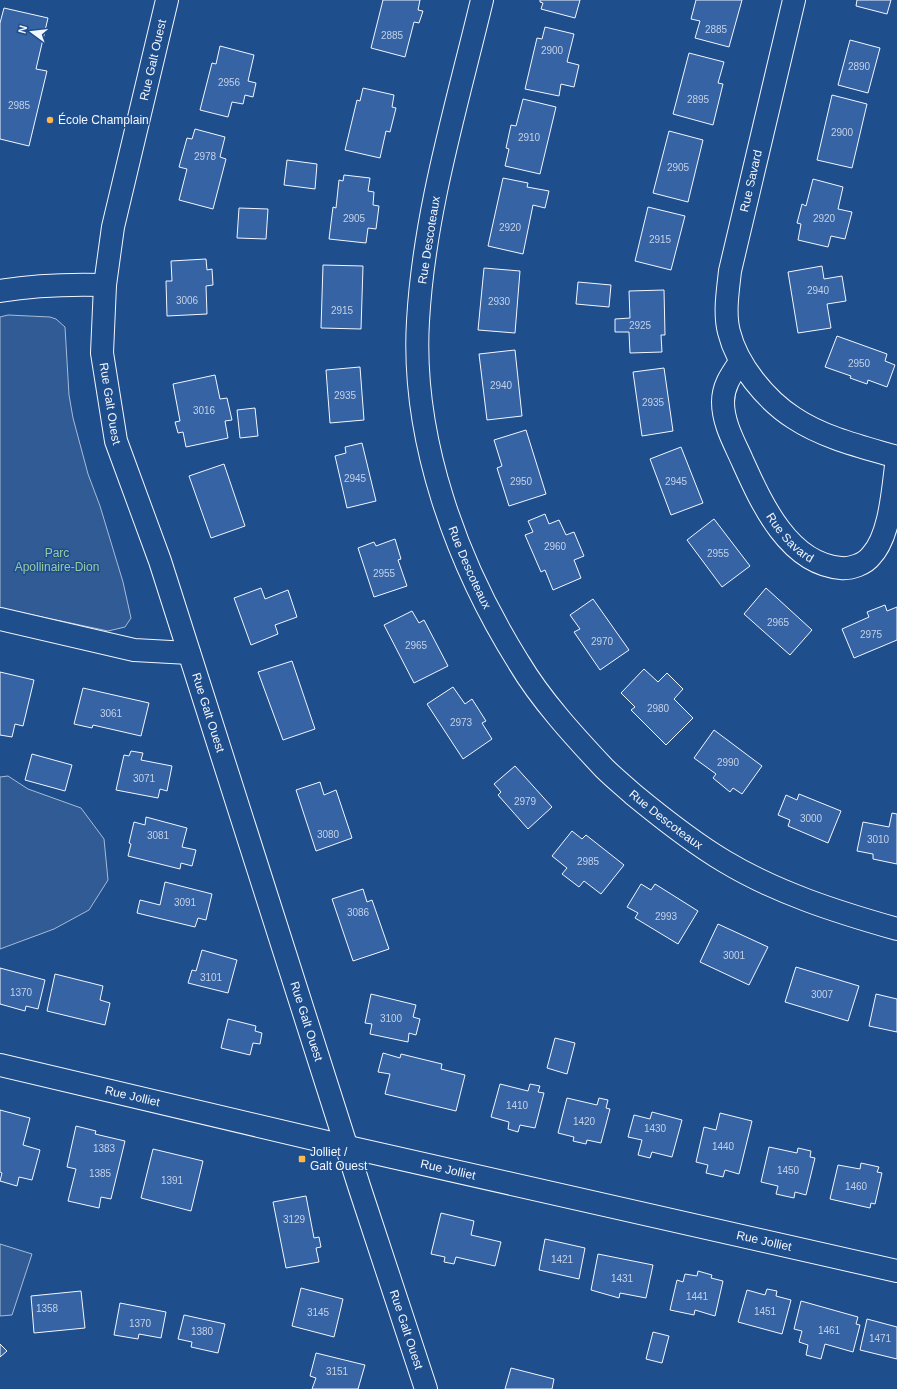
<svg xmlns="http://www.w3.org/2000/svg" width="897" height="1389" viewBox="0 0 897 1389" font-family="Arial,sans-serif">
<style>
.built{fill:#305b95;stroke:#a8bbd7}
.building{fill:#3563a3;stroke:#f2f6ff}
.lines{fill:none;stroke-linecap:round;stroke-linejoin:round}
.minor-casing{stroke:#f2f6ff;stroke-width:24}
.tertiary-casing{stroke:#f2f6ff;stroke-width:24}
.minor{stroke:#1f4e8c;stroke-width:22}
.tertiary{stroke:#1f4e8c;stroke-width:22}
.poi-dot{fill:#ffb74d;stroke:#1f4e8c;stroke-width:1.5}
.labels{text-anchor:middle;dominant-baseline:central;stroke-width:3;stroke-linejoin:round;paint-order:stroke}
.number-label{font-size:10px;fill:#c3d1e8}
.street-label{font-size:12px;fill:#f2f6ff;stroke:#1f4e8c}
.poi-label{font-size:12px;fill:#f2f6ff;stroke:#1f4e8c;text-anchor:start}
.park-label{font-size:12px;fill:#97c8a6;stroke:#1f4e8c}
</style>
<rect width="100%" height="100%" fill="#1f4e8c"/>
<path class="built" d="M8,315l42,2 6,2 9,8 4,68 4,23 15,56 12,32 23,76 8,36 -6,9 -17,4 -108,-23v-291z
M8,776l20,13 53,19 23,31 4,41 -19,30 -35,19 -54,20v-172z
M0,1244l32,10 -20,61 -12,1z"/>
<path class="building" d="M383,0h37l-2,10 5,1 -4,12 -5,-1 -9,35 -34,-9z
M540,0h40l-5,18 -34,-9 2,-6 -3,-1z
M696,0h46l-13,47 -34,-9 5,-17 -9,-2z
M857,0h34l-4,14 -31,-8z
M4,8l44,10 -12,51 11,2 -18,75 -29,-7v-116z
M545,27l29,7 -7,28 12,3 -5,22 -13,-3 -2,12 -34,-7 12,-51 5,1z
M850,40l30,8 -12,45 -30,-8z
M220,46l34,9 -6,26 8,2 -3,14 -8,-2 -2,9 -11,-2 -4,15 -28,-7 12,-47 4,1z
M689,53l35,9 -6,21 5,1 -10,41 -40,-11z
M363,88l31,7 -2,12 4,1 -6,24 -4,-1 -6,27 -35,-8 12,-50 3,1z
M832,95l35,9 -15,64 -35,-8z
M523,99l33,8 -16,67 -35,-8 4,-17 -3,-1 5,-23 5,1z
M195,129l30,8 -5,20 6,2 -13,50 -34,-9 8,-31 -8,-2 8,-29 5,1z
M669,131l34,9 -15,62 -35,-9z
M287,160l30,4 -2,25 -31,-4z
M344,175l26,3 -2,13 6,1 -1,13 6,1 -3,23 -8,-1 -2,15 -37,-4 4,-32 3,1 3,-28 4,1z
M503,178l25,5 -1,4 22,4 -4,17 -12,-3 -10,49 -35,-8z
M813,179l30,8 -5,22 14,3 -7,27 -14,-3 -3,11 -30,-7 3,-16 -4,-1 5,-19 4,2z
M648,207l37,9 -14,54 -36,-9z
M239,208l29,1 -2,30 -29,-1z
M206,259l1,11 5,-1 1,16 -7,1 1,28 -40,2 -1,-35h6l-1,-20z
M323,265l40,1 -2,63 -40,-1z
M822,266l2,13 18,-3 4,25 -19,3 4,24 -33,5 -10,-61z
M484,268l36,3 -5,62 -37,-3z
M578,282l33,3 -2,22 -33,-3z
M664,290l1,45h-4l1,17 -32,1 -1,-21h-14v-13l15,-1 -1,-27z
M837,336l50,18 -2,7 10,4 -8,22 -19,-7 -1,4 -17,-6 1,-2 -26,-9z
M515,350l7,66 -35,4 -8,-66z
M360,367l4,53 -34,3 -4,-53z
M664,368l9,63 -31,5 -9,-64z
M215,375l5,24 7,-1 5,22 -7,1 3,17 -42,9 -3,-15 -5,1 -3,-11 5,-1 -7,-37z
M255,408l3,28 -18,2 -3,-28z
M526,430l20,64 -37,12 -12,-38 5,-2 -8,-26z
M362,443l14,58 -29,7 -12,-52 11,-3 -1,-6z
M681,447l22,56 -32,12 -21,-56z
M224,464l21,62 -34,12 -22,-62z
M545,514l4,10 10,-4 7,15 8,-3 10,24 -10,4 7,18 -28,12 -8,-20 -4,2 -16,-37 8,-3 -5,-11z
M714,519l36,47 -28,21 -35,-47z
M395,539l6,20 -3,1 9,26 -33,11 -16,-49 16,-6 2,4z
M261,588l4,11 23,-9 9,27 -22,8 3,9 -27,11 -17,-47z
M766,588l46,42 -22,25 -46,-41z
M593,599l36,51 -29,20 -26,-38 6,-3 -10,-14z
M885,605l2,6 10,-4v33l-43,18 -12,-29 27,-12 -2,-5z
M412,611l7,12 5,-3 24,46 -34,17 -30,-58z
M292,661l23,68 -32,11 -25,-68z
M644,669l14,13 9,-9 16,16 -9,10 19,19 -27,27 -35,-35 4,-3 -14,-14z
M0,672l34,8 -11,46 -8,-2 -3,13 -12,-2z
M453,687l12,17 7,-5 14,22 -4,2 10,16 -29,20 -36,-55z
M83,688l66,15 -8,33 -48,-11 -1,3 -18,-4z
M714,730l48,36 -20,28 -9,-6 -3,4 -17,-14 3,-4 -22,-16z
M131,751l12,2 -2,7 31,6 -5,25 -7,-2 -2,9 -42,-8 8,-35 5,1z
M32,754l40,11 -7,26 -40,-11z
M515,766l37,41 -24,22 -30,-34 3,-3 -7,-8z
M320,782l4,13 12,-5 16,48 -36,13 -20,-61z
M799,794l42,17 -13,32 -40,-17 2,-6 -12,-5 8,-20 11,5z
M892,813l5,1v50l-24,-5v-5l-16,-3 6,-29 26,5z
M146,817l41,11 -5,19 14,3 -4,16 -11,-3 -1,6 -52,-13 3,-12 -2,-1 5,-21 11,3z
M572,831l10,8 4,-4 38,30 -23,29 -17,-13 -5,6 -17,-13 5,-6 -15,-12z
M165,882l47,12 -6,26 -8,-2 -3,9 -58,-14 3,-13 20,5z
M641,884l10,6 4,-6 43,27 -20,33 -43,-26 3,-5 -11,-6z
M363,889l4,13 5,-2 17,49 -36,12 -21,-62z
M718,924l50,23 -19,38 -49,-23z
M202,950l35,10 -9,33 -40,-10 4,-13 4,1z
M796,967l63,19 -11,35 -63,-19z
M0,968l45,12 -7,29 -12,-3 -1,5 -25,-7z
M55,974l48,12 -3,14 10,3 -5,22 -58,-14z
M371,994l45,11 -3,12 7,2 -4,16 -7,-2 -1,9 -38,-8 2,-10 -7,-1z
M876,994l21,5v33l-28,-6z
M228,1019l28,7 -1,5 7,2 -2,11 -7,-1 -3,12 -29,-7z
M555,1038l20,5 -8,31 -20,-6z
M383,1053l17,5 1,-4 41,10 -1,5 24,6 -9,36 -71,-17 5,-20 -12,-2z
M500,1084l28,7 2,-7 10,2 -2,6 6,1 -9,35 -15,-3 -2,7 -10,-3 1,-7 -18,-5z
M567,1098l30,7 2,-7 9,2 -2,8 4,1 -9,34 -14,-3 -1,4 -13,-3 1,-4 -16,-4z
M0,1110l30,8 -7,27 17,5 -8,30 -13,-3 -2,9 -17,-5 2,-8 -2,-1z
M652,1112l30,8 -10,37 -20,-5 -2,6 -12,-3 4,-15 -14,-3 6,-22 16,4z
M720,1113l32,8 -13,53 -14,-4 -2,7 -17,-4 2,-8 -12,-3 8,-35 12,3z
M76,1126l20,5 -1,3 30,7 -14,58 -10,-2 -2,11 -31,-7 8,-32 -9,-2z
M769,1147l28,6 1,-5 13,3 -1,6 5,1 -9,37 -11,-3 -1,6 -18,-4 2,-8 -17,-4z
M153,1149l50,12 -12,50 -50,-13z
M861,1163l18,4 -2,5 5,1 -7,31 -4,-1 -1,5 -40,-9 8,-34 22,4z
M306,1196l8,42 5,-1 2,10 -5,1 3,14 -33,6 -13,-66z
M441,1213l33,8 -3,14 30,7 -6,24 -39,-9 -2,7 -10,-2 1,-5 -14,-3z
M545,1239l40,9 -6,31 -40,-9z
M598,1254l55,11 -7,33 -26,-5 -1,5 -28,-8z
M698,1271l14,4 -1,3 12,3 -8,35 -20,-6 -1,5 -24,-5 7,-30 6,2 2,-8 12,2z
M301,1288l42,11 -9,38 -42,-11z
M767,1289l10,2 -1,5 15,4 -9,34 -44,-12 9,-32 18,5z
M81,1291l4,37 -51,5 -3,-37z
M801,1301l57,16 -2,7 4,1 -7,27 -28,-8 -4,15 -15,-4 2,-10 -9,-3 3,-11 -8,-2z
M120,1303l46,9 -5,26 -22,-4 -1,5 -24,-4z
M184,1315l41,9 -7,29 -27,-6 1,-5 -14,-3z
M867,1319l30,8v32l-37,-9z
M653,1332l16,4 -7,27 -16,-4z
M0,1344l7,7 -7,6z
M316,1353l49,12 -7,24h-46l4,-11 -6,-2z
M511,1368l43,11 -2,10h-47z"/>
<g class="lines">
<defs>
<g id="minor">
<path id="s1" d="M482,0c-25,105 -58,213 -64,321 -7,118 39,243 101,342 22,37 55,73 85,105 9,9 20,18 30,27 28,23 58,47 90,66 53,32 113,51 173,68"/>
<path d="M794,0l-64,271c-2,19 -6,42 -1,61 8,33 37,68 65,86 30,20 69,29 103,39"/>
<path d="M0,291c35,-6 70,-7 105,-6"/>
<path id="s2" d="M740,362c-9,13 -17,24 -17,40 0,21 11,40 19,58 19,42 46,104 99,108 10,1 24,-4 30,-12 20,-21 22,-70 26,-98"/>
<path d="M0,619l134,31 55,3"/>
<path id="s3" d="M0,1065l348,82 549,124"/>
</g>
<g id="tertiary">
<path id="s4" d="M167,0l-54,227 -8,58 -3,68 14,88 44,120 200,628 66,200"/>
</g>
</defs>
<use href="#minor" class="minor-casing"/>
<use href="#tertiary" class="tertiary-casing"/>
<use href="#minor" class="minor"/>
<use href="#tertiary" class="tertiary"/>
</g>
<g class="poi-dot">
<circle cx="50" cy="120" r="4"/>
<rect x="298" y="1155" width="8" height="8" rx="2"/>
</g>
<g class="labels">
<g class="number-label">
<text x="716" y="29">2885</text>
<text x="392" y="35">2885</text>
<text x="552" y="50">2900</text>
<text x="859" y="66">2890</text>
<text x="229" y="82">2956</text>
<text x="698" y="99">2895</text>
<text x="19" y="105">2985</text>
<text x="842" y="132">2900</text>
<text x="529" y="137">2910</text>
<text x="205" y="156">2978</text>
<text x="678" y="167">2905</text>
<text x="354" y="218">2905</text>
<text x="824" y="218">2920</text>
<text x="510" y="227">2920</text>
<text x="660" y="239">2915</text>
<text x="818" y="290">2940</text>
<text x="187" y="300">3006</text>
<text x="499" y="301">2930</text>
<text x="342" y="310">2915</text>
<text x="640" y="325">2925</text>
<text x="859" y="363">2950</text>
<text x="501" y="385">2940</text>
<text x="345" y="395">2935</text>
<text x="653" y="402">2935</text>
<text x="204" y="410">3016</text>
<text x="355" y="478">2945</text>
<text x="521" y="481">2950</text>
<text x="676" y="481">2945</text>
<text x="555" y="546">2960</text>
<text x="718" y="553">2955</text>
<text x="384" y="573">2955</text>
<text x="778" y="622">2965</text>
<text x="871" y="634">2975</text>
<text x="602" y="641">2970</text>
<text x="416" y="645">2965</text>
<text x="658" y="708">2980</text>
<text x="111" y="713">3061</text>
<text x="461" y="722">2973</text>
<text x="728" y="762">2990</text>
<text x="144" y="778">3071</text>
<text x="525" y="801">2979</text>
<text x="811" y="818">3000</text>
<text x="328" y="834">3080</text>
<text x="158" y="835">3081</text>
<text x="878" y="839">3010</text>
<text x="588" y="861">2985</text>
<text x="185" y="902">3091</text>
<text x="358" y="912">3086</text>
<text x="666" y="916">2993</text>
<text x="734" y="955">3001</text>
<text x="211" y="977">3101</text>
<text x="21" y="992">1370</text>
<text x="822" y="994">3007</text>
<text x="391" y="1018">3100</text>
<text x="517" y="1105">1410</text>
<text x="584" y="1121">1420</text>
<text x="655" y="1128">1430</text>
<text x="723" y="1146">1440</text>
<text x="104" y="1148">1383</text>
<text x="788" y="1170">1450</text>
<text x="100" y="1173">1385</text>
<text x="172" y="1180">1391</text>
<text x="856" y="1186">1460</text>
<text x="294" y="1219">3129</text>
<text x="562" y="1259">1421</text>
<text x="622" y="1278">1431</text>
<text x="697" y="1296">1441</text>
<text x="47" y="1308">1358</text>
<text x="765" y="1311">1451</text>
<text x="318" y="1312">3145</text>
<text x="140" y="1323">1370</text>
<text x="829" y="1330">1461</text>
<text x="202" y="1331">1380</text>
<text x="880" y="1338">1471</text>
<text x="337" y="1371">3151</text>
</g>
<g class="street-label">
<text transform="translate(153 60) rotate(-77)">Rue Galt Ouest</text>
<text transform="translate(751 181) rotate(-77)">Rue Savard</text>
<text transform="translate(429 240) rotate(-81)">Rue Descoteaux</text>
<text stroke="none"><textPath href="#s4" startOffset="411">Rue Galt Ouest</textPath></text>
<text stroke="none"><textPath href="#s2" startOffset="198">Rue Savard</textPath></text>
<text stroke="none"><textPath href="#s1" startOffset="582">Rue Descoteaux</textPath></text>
<text stroke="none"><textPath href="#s4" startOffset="736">Rue Galt Ouest</textPath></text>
<text stroke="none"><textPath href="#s1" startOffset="906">Rue Descoteaux</textPath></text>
<text stroke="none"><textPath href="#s4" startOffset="1060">Rue Galt Ouest</textPath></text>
<text stroke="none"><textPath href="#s3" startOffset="136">Rue Jolliet</textPath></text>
<text stroke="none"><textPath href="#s3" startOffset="460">Rue Jolliet</textPath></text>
<text stroke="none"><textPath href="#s3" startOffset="784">Rue Jolliet</textPath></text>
<text stroke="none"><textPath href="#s4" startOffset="1384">Rue Galt Ouest</textPath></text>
</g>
<g class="poi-label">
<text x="58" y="120">École Champlain</text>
<text x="310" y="1152">Jolliet /<tspan x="310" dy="14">Galt Ouest</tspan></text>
</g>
<g class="park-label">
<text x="57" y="553">Parc<tspan x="57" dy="14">Apollinaire-Dion</tspan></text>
</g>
</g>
<g transform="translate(32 32) rotate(285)" stroke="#1f4e8c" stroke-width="3" paint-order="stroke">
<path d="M0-3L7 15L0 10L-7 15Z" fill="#f2f6ff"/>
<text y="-6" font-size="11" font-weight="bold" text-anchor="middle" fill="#f2f6ff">N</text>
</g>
</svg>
